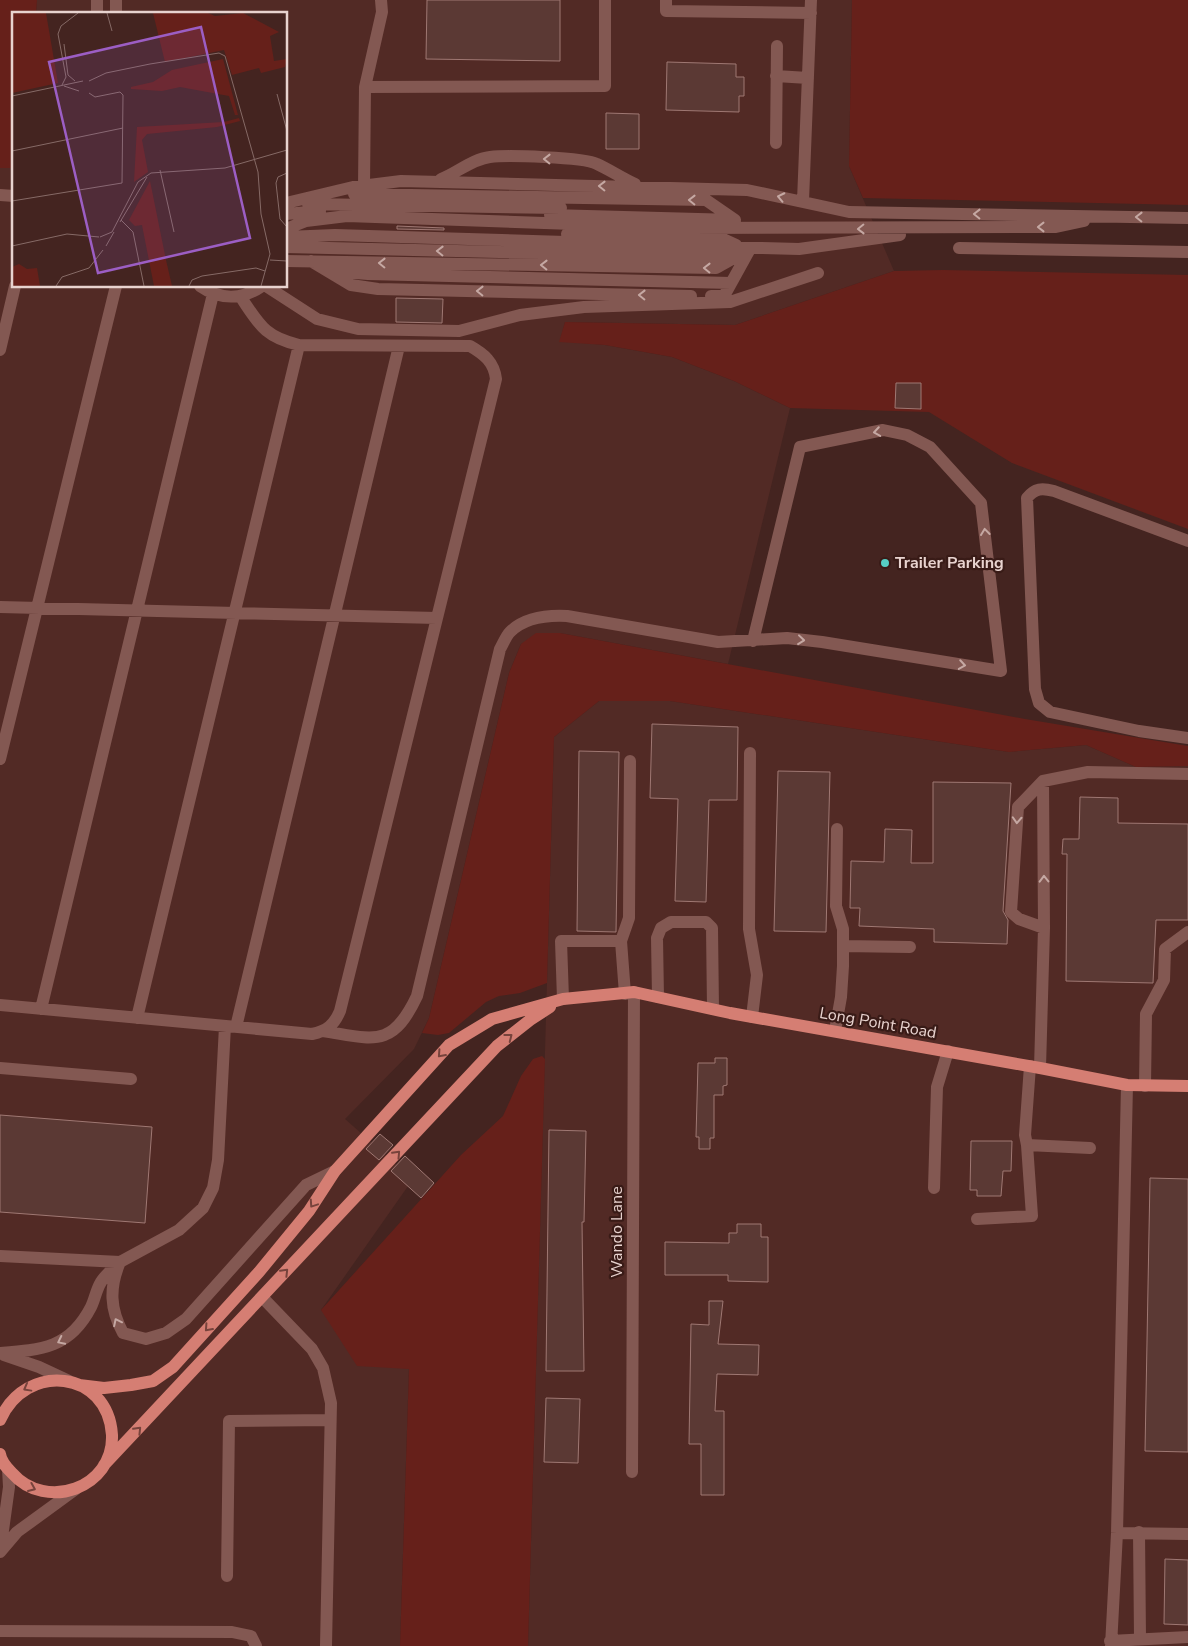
<svg xmlns="http://www.w3.org/2000/svg" width="1188" height="1646" viewBox="0 0 1188 1646" font-family="'Nunito Sans',sans-serif">
<style>
.built{fill:#522a25}
.green{fill:#66201a}
.building{fill:#5b3934;stroke:#9f7873}
.lines{fill:none;stroke-linecap:round;stroke-linejoin:round}
.minor{stroke:#835852;stroke-width:12}
.major{stroke:#d57e73;stroke-width:12}
.oneway{stroke:#c5a8a3}
.oneway2{stroke:#77433c}
.poi-dot{fill:#56cec4;stroke:#391b17;stroke-width:2}
.labels{text-anchor:middle;dominant-baseline:central;stroke-width:4.5;stroke-linejoin:round;paint-order:stroke}
.poi-label{font-size:16px;font-weight:bold;fill:#e8d3cf;stroke:#391b17;text-anchor:start}
.street-label{font-size:16px;fill:#e8d3cf;stroke:#391b17}
.inset-road{fill:none;stroke:#866a66;stroke-width:1}
.view{fill:#9c5ec4;fill-opacity:0.15;stroke:#9c5ec4;stroke-width:2.5}
.inset-edge{fill:none;stroke:#e8d3cf;stroke-width:2.5}
</style>
<rect width="100%" height="100%" fill="#442420"/>
<path class="built" d="M37,0h815l-3,166 45,105 -159,54 -170,-3 -5,19 45,4 67,12 62,24 56,27 -62,256 -168,-31 -39,11 -12,29 -80,345 -15,31 -69,70 68,60 -92,131 88,58 -9,278h-400v-1478h14v118h272v-272h-250z
M599,701h71l339,51 77,-7 50,22 52,-1v880h-660l26,-909z"/>
<path class="green" d="M0,0h37l-1,14h-22v154h-14z
M852,0h336v205l-325,-7 -14,-32z
M943,270l245,5v254l-176,-66 -83,-51 -139,-4 -56,-27 -62,-24 -67,-12 -46,-3 6,-20 170,3 159,-54z
M536,633h24l465,86 163,27v20l-52,1 -50,-22 -77,7 -339,-51h-71l-45,36 -7,246 -27,10 -21,3 -13,6 -37,31 -11,2 -16,-2 7,-15 80,-345 12,-29z
M542,1056l3,3 -17,587h-128l9,-277 -52,-3 -36,-56 140,-155 42,-39 18,-40 12,-17z"/>
<path class="building" d="M427,0h133v61l-134,-2z
M667,62l69,2v13h8v19h-5v16l-73,-2z
M606,113l33,1v35h-33z
M397,226l47,2v2l-47,-1z
M396,298l47,1 -1,24 -46,-1z
M896,383h25v26l-26,-1z
M652,724l86,3 -1,73h-28l-3,102 -31,-1 3,-102 -28,-1z
M579,751l40,1 -3,180 -39,-1z
M778,771l52,1 -4,160 -52,-1z
M933,782l78,1 -8,128 5,9 -1,24 -73,-2v-13l-75,-3 1,-18h-10l1,-47 33,1 1,-33 27,1 -1,33h22z
M1080,797l38,1v25l70,1v96h-32l-3,63 -87,-2 1,-127h-5l1,-15h16z
M715,1058h12v27l-4,1v9h-9v43h-4v11h-11v-12h-3l2,-74h17z
M0,1115l152,12 -7,96 -145,-11z
M549,1130l37,1 -2,91h-2l2,149h-38z
M380,1134l13,11 -14,15 -13,-11z
M971,1141h41l-1,30h-8l-2,25h-24v-6h-7z
M405,1156l29,27 -13,15 -30,-27z
M1150,1178l38,1v273l-43,-1z
M737,1224h24v13h7v45l-40,-1v-6h-63v-33l64,1v-10h8z
M709,1301h14l-5,43 41,1 -1,30 -41,-1 -2,37h9v84h-23v-51h-12l2,-120 18,1z
M546,1398l34,1 -2,64 -34,-1z
M1165,1559l23,1v65l-24,-1z"/>
<g class="lines">
<path class="minor" d="M666,0v11l145,2
M97,14v-14
M116,14v-14
M776,76l32,2
M365,87l240,-1v-86
M776,143l1,-97
M441,179c16,-6 31,-20 49,-22 16,-2 94,0 107,7 13,6 25,14 38,20
M364,186l1,-99 17,-75 -1,-12
M354,194l352,6 29,20
M0,195l14,1
M803,201l8,-201
M286,203l67,-16 48,-6 346,9 102,22 339,6
M308,204l253,4
M286,214l34,-3
M550,215l185,5
M286,229l20,-8 41,-5 343,12 366,-1 28,-6
M567,234l156,5 13,6
M286,237l49,-2 464,14 101,-14
M286,247l421,10 19,-4
M959,248l229,4
M286,261l430,7 34,-19
M311,261l40,24 27,4 313,7
M332,271l36,3 363,9
M200,286c20,14 42,14 62,0
M266,286l51,33 41,10 101,2 61,-16 64,-8 146,-5 88,-29
M711,296h13l26,-47
M0,350l15,-64
M1188,541l-134,-50c-12,-3 -19,-3 -27,7l8,191 4,14 11,9 89,19 49,7
M0,607l437,11
M750,753l-1,176 8,46 -5,42
M0,759l116,-473
M1044,928l-25,-9 -8,-7 7,-105 25,-26 45,-9 100,2
M621,941l8,-23 1,-157
M843,946l67,1
M658,997l-1,-59 4,-10 10,-6h35l6,6 1,81
M563,999l-2,-58h60l4,53
M0,1005l312,29c15,-3 22,-9 28,-23l156,-632c-2,-17 -12,-25 -26,-33l-171,-1c-35,-8 -40,-21 -59,-49
M41,1009l172,-715
M137,1018l162,-673
M236,1027l163,-681
M323,1031c51,8 69,18 94,-35l83,-347c3,-5 6,-13 10,-17 15,-15 37,-17 57,-16l151,26 69,-4 35,4 179,29 -20,-168 -51,-56 -23,-12 -24,-5 -83,17 -47,194
M835,1031l6,-34 2,-31v-37l-7,-23 1,-77
M1030,1066l-5,69 2,10 63,3
M0,1068l131,11
M1040,1068l4,-140 -1,-147
M1145,1086l1,-72 18,-34 1,-31 23,-17
M934,1188l3,-101 11,-36
M977,1219l55,-3 -5,-71
M0,1256l120,6 59,-32 24,-22 10,-20 5,-28 7,-134
M262,1297l50,52 11,19 8,35 -5,243
M0,1353c42,-3 70,-5 91,-46 4,-8 5,-17 10,-25 4,-7 13,-14 19,-20 -11,26 -10,47 3,71l23,6 20,-6 20,-14 120,-134 29,-14
M4,1355l35,12 30,14
M632,1472l2,-480
M1139,1532l1,106
M1117,1533l71,1
M0,1552l17,-20 59,-43
M0,1552l9,-65 -1,-18
M227,1576l2,-155 101,-1
M0,1631l232,1 19,4 5,10
M1110,1641l78,-4
M1111,1646l6,-113 10,-448"/>
<path class="major" d="M79,1385l25,3 27,-3 22,-4 20,-14 86,-95 50,-61 26,-40 114,-126 43,-26 71,-20 71,-7 96,21 310,55 87,17 61,1
M0,1420c26,-59 108,-50 112,15 2,53 -66,77 -100,38 -5,-5 -11,-11 -12,-19
M104,1465l393,-419 33,-26 20,-13"/>
</g>
<defs><path id="oneway-chevron" d="M-2-3.5L2.5 0L-2 3.5" fill="none" stroke-width="1.6" stroke-linecap="round" stroke-linejoin="round" transform="scale(1.25)"/></defs>
<g class="oneway">
<use href="#oneway-chevron" transform="translate(547 159) rotate(-179)"/>
<use href="#oneway-chevron" transform="translate(602 186) rotate(-179)"/>
<use href="#oneway-chevron" transform="translate(781 197) rotate(-168)"/>
<use href="#oneway-chevron" transform="translate(692 200) rotate(-179)"/>
<use href="#oneway-chevron" transform="translate(977 214) rotate(-179)"/>
<use href="#oneway-chevron" transform="translate(1139 217) rotate(-179)"/>
<use href="#oneway-chevron" transform="translate(1041 227) rotate(180)"/>
<use href="#oneway-chevron" transform="translate(861 229) rotate(179)"/>
<use href="#oneway-chevron" transform="translate(440 251) rotate(-179)"/>
<use href="#oneway-chevron" transform="translate(382 263) rotate(-179)"/>
<use href="#oneway-chevron" transform="translate(544 265) rotate(-179)"/>
<use href="#oneway-chevron" transform="translate(707 268) rotate(-179)"/>
<use href="#oneway-chevron" transform="translate(480 291) rotate(-179)"/>
<use href="#oneway-chevron" transform="translate(642 295) rotate(-179)"/>
<use href="#oneway-chevron" transform="translate(877 432) rotate(171)"/>
<use href="#oneway-chevron" transform="translate(985 532) rotate(-97)"/>
<use href="#oneway-chevron" transform="translate(801 640) rotate(6)"/>
<use href="#oneway-chevron" transform="translate(962 665) rotate(9)"/>
<use href="#oneway-chevron" transform="translate(1017 820) rotate(93)"/>
<use href="#oneway-chevron" transform="translate(1044 879) rotate(-91)"/>
<use href="#oneway-chevron" transform="translate(117 1322) rotate(-116)"/>
<use href="#oneway-chevron" transform="translate(61 1341) rotate(154)"/>
</g>
<g class="oneway2">
<use href="#oneway-chevron" transform="translate(509 1037) rotate(-38)"/>
<use href="#oneway-chevron" transform="translate(441 1054) rotate(132)"/>
<use href="#oneway-chevron" transform="translate(397 1154) rotate(-47)"/>
<use href="#oneway-chevron" transform="translate(313 1204) rotate(124)"/>
<use href="#oneway-chevron" transform="translate(285 1272) rotate(-46)"/>
<use href="#oneway-chevron" transform="translate(208 1328) rotate(132)"/>
<use href="#oneway-chevron" transform="translate(27 1388) rotate(151)"/>
<use href="#oneway-chevron" transform="translate(138 1430) rotate(-46)"/>
<use href="#oneway-chevron" transform="translate(32 1488) rotate(23)"/>
</g>
<circle class="poi-dot" cx="885" cy="563" r="5"/>
<g class="labels">
<g class="poi-label">
<text x="895" y="563">Trailer Parking</text>
</g>
<g class="street-label">
<text transform="translate(878 1023) rotate(10)">Long Point Road</text>
<text transform="translate(617 1232) rotate(-90)">Wando Lane</text>
</g>
</g>
<g transform="translate(12 12)">
<rect width="275" height="275" fill="#442420"/>
<path d="M0,1h34l12,70 -46,10zM141,1h55l7,3 28,-3 36,19 -9,4 4,25 13,-2 -2,8 -24,6 -2,-5 -27,7 -8,-25 -59,12zM211,47l15,56h-3l-6,-19 -49,-9 -18,4 -31,-2v-2l22,-5 19,-12zM227,106l1,3 -23,6 -70,7 -5,6 6,32 -14,10 3,-55 87,-5zM138,169l16,79 6,26h-18l-12,-61 -7,1 -6,-6zM7,252l8,5 10,-1 3,18h-28v-19z" fill="#66201a"/>
<path class="inset-road" d="M95,1l5,18M52,32l4,31 7,6M77,69l17,-8 44,-9 69,-11 6,3 33,116 3,42 9,40 -9,32M50,73l4,-8 -8,-43 3,-8 17,-13M52,74l15,5M265,82l10,37M0,84l71,-15M0,139l111,-23M148,158l14,62M275,161l-9,4 -2,6 4,36 7,8M0,189l110,-18 1,-88 -3,-3 -25,5 -6,-4M109,208l12,12 11,54M108,210l27,-45M88,225l12,-5 26,-50 13,-9 74,-5 62,-18M0,234l55,-12 32,3M94,234l8,-14M258,248l17,1M44,274l6,-9 27,-9 14,-18M177,274l3,-6 10,-4 54,-8 9,3"/>
<path class="view" d="M189,15l49,211 -152,35 -49,-211z"/>
<rect width="275" height="275" class="inset-edge"/>
</g>
</svg>
